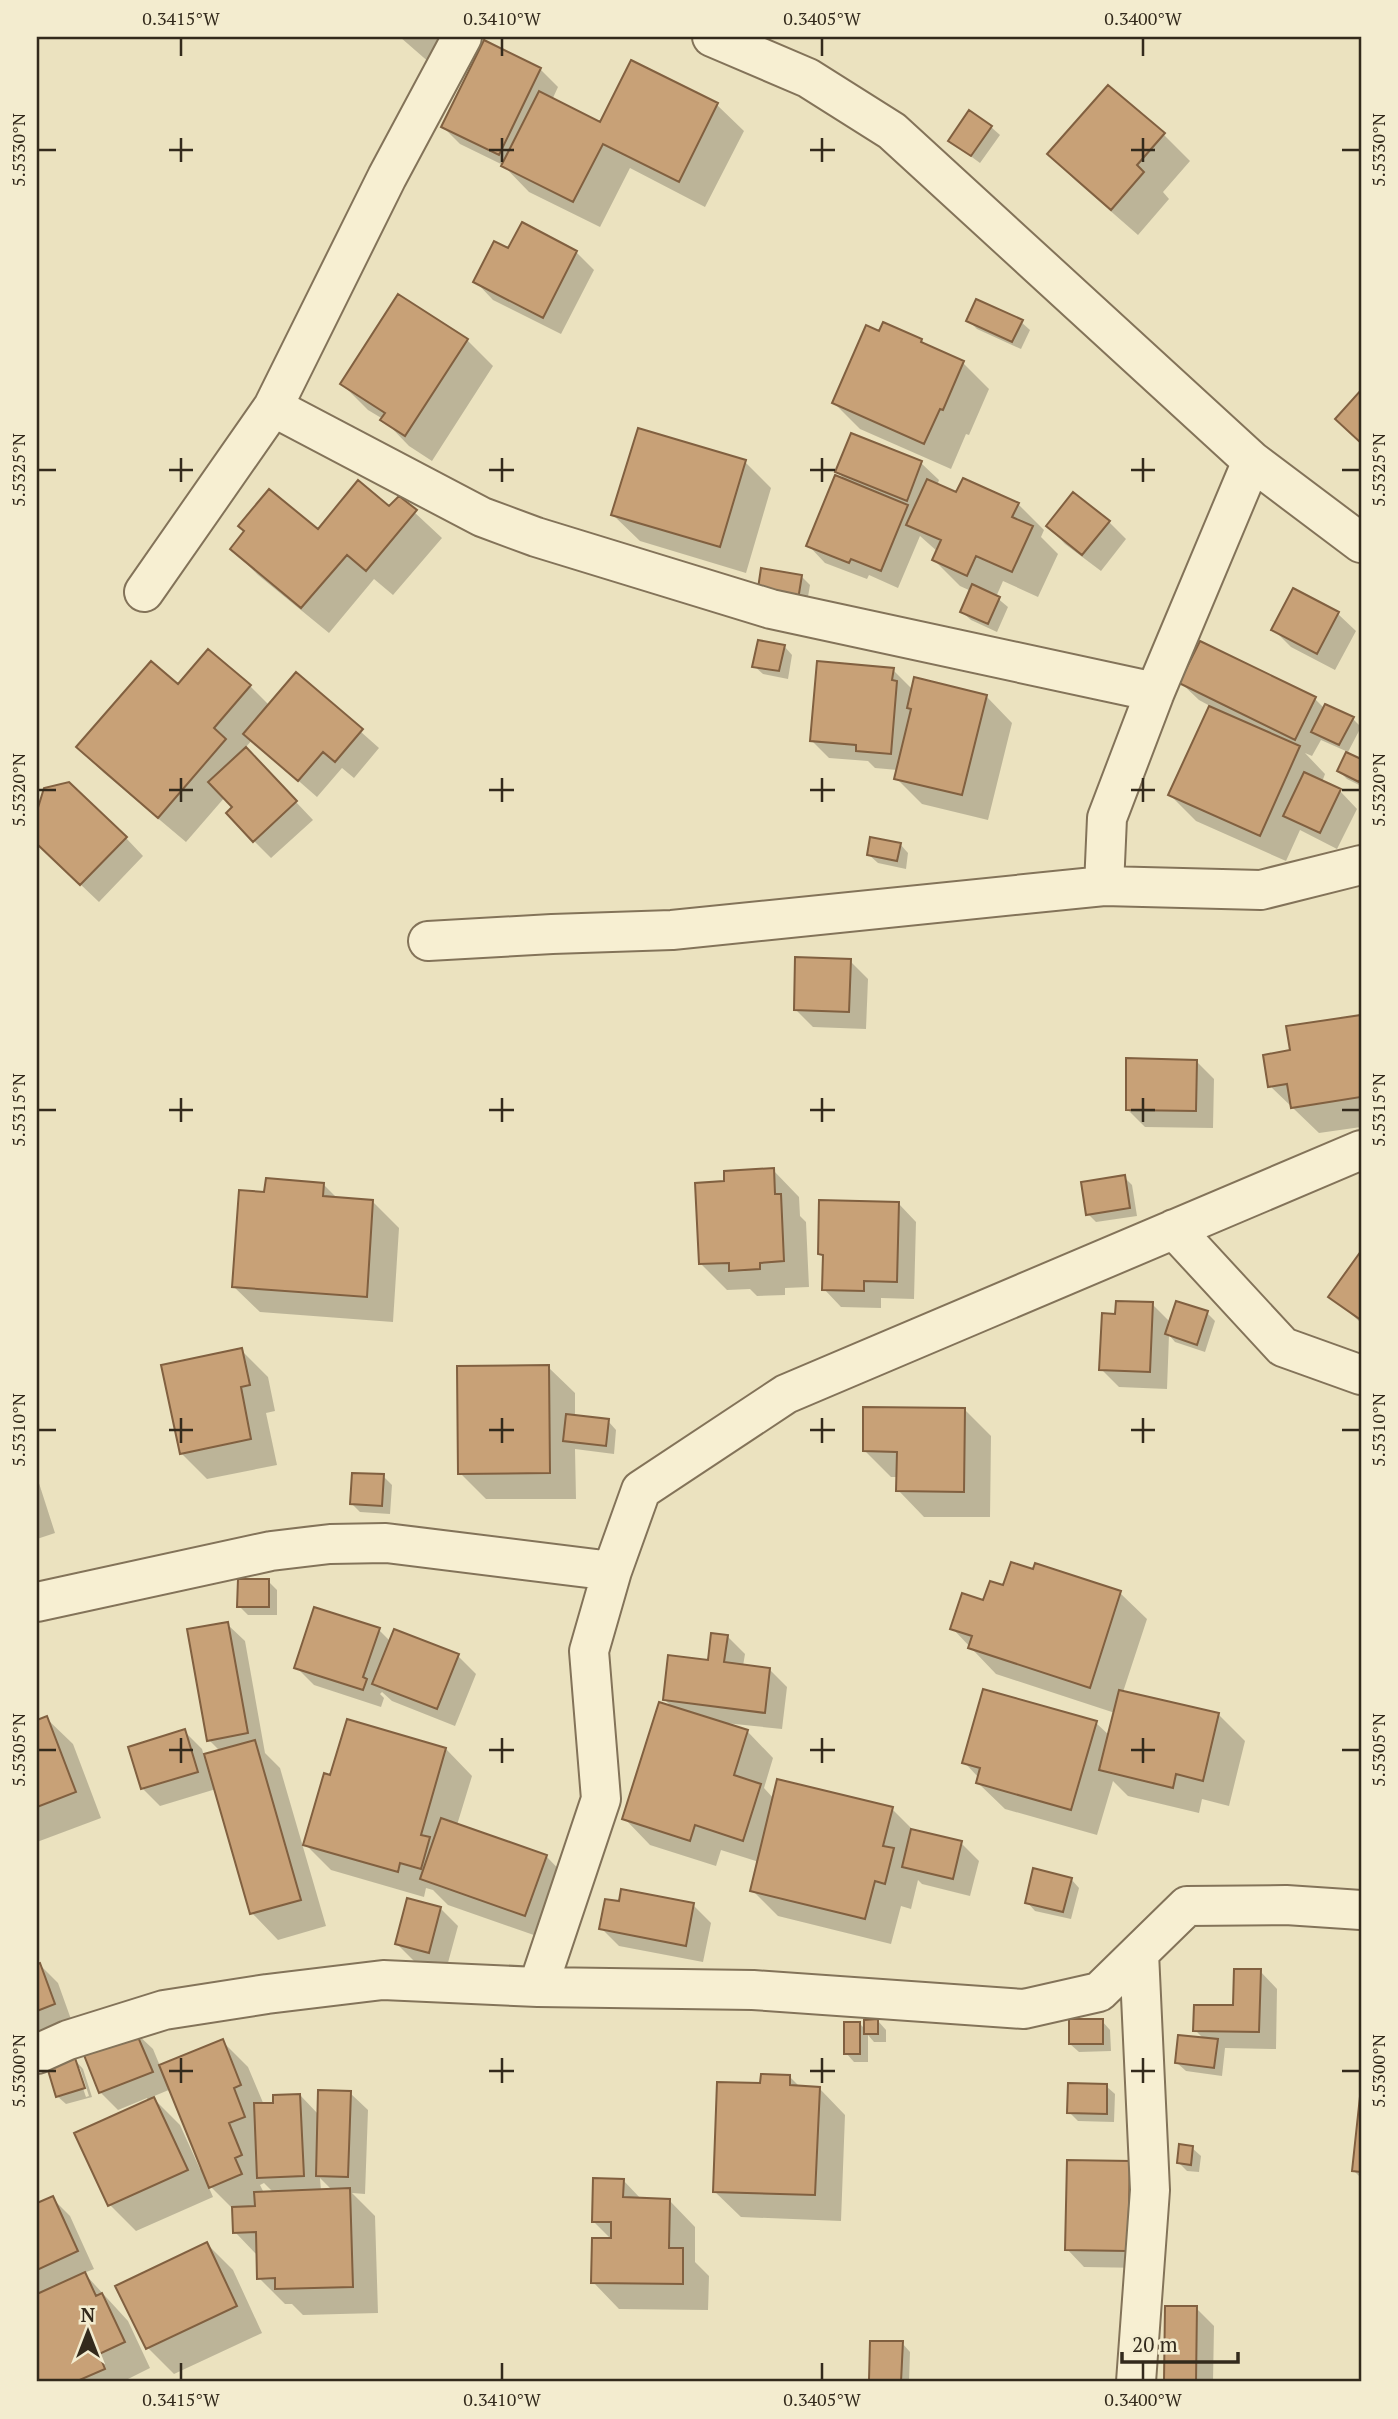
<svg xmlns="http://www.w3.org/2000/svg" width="1398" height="2419" viewBox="0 0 1398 2419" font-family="'PT Serif',serif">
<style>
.shadow{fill:#0003;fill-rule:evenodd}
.building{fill:#c8a177;stroke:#816040;stroke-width:2}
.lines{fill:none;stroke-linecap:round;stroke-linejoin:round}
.minor-casing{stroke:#837359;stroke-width:42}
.minor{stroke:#f7efd2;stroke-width:38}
.ticks{fill:none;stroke:#332a1c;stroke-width:2.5}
.neatline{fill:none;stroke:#332a1c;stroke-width:2.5}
.ticks-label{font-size:18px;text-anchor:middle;fill:#332a1c}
</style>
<rect width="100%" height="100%" fill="#ebe2bf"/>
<path class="shadow" d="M400,37h56l-25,27z
M484,42l56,27 18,18 -6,13 49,24 31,-62 85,43 27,26 -39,76 -75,-39 -30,59 -71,-35 -26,-27 -43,-21 -17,-17z
M1109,87l55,48 26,26 -27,31 6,7 -31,36 -63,-55 -26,-26z
M991,127l9,8 -20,28 -30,-22z
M522,225l54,27 18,18 -33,64 -68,-34 -17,-18 33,-31z
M968,320l53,2 9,8 -9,19 -44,-20z
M880,333l41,7 7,7 35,16 26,26 -20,46 -3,-1 -15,35 -91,-40 -26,-26z
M467,340l26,26 -61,95 -23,-15 -26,-27 -15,-9 -26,-26z
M852,435l69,28 18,17 -2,6 20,9 61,9 26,26 -3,7 17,17 -20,43 -35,-16 -7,16 12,10 -11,25 -26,-12 -9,-8 9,-21 -11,-5 -26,-26 4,-8 -18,-16 -22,52 -29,-13 -2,4 -42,-16 -17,-18 40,-63 -11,-10z
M745,462l26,26 -25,85 -106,-32 -27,-26z
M399,498l43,40 -49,57 -19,-16 -45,54 -71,-58 -26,-26 86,-18 72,-22z
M1109,522l17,17 -25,32 -36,-27 -17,-18z
M802,577l8,8 -5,29 -22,-9z
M1294,591l44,23 18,17 -21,39 -44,-23 -17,-17z
M784,646l8,9 -4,24 -25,-5 -9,-8z
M893,670l20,20 73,6 26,27 -24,97 -66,-16 -26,-26 2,-8 -23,-2 -7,-7 -39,-3 -18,-18z
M297,675l82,73 -25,30 -12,-10 -25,29 -65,-57 -7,8 68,72 -42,38 -17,-17 -20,-33 -9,-11 -39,45 -82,-69 -26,-26 100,-61h72l20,20z
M1181,683l134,16 9,9 29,11 8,8 -14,27 14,7v25l-14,-7 -8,-8 9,-19 -27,-12 -9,16 -7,-3 20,21 -3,8 18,9 17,18 -20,40 -37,-19 -14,31 -90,-40 -26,-26 40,-89 -11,-6z
M38,812l88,26 17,18 -44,46 -62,-59z
M900,844l8,9 -2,16 -28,-6 -9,-8z
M850,961l18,18 -2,50 -53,-2 -18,-18z
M1361,1017v110l-42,6 -49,-47 22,-35 -4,-23z
M1196,1061l18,18 -1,49 -68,-1 -17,-17z
M773,1170l26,27 1,19 6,6 3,65 -24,1v7l-28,1 -7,-7 -23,1 -26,-26 25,-81z
M1124,1177l8,8 5,31 -41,6 -8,-8z
M323,1184l15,15 35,3 26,26 -6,94 -133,-10 -27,-26 33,-92z
M899,1204l17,18 -2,77 -33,-1v10l-40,-1 -17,-18 1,-30 -5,-5z
M1361,1254v69l-30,-27z
M1152,1304l18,18 37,-9 8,8 -10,31 -30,-10 -6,-7 -2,54 -48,-2 -18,-18z
M241,1350l27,27 7,34 -9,2 11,52 -70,14 -26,-26z
M548,1367l27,26v24l33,4 8,9 -2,24 -39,-5 1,50h-90l-26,-26z
M965,1410l26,26 -1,81h-66l-26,-27v-13h-7l-26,-26z
M383,1476l9,9 -2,29 -30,-2 -9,-9z
M37,1477l18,56 -18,6z
M268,1581l9,9v25h-29l-9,-9z
M1004,1587l116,6 27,26 -24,73 96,23 26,26 -16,65 -27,-7 -3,14 -71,-17 -15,-15 -16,54 -92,-26 -27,-26 1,-5 -15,-16 132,-39 14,13 5,-23 -119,-39 -44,-46z
M227,1624l18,17 20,112 15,15 46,158 -48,14 -26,-27 -36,-124 -56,17 -17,-17 -13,-41 54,-17 18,18 2,7 16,-5 -11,-11z
M379,1630l12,12 4,-11 63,25 18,18 -21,52 -63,-25 -10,-9 -2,2 4,4 -3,9 -67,-22 -18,-18z
M727,1636l18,18 -2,12 26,3 18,18 -5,42 -57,-6 -1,1 23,7 26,27 -9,30 10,11 118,10 23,23 46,11 18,18 -9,35 -48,-12 -4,-4 -7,29 -10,-3 -10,38 -113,-28 -26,-26 7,-28 -38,-12 -5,16 -66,-21 -26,-27 50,-109 -9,-9 44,-38z
M46,1718l27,26 28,74 -64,24v-121z
M446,1749l26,27 -15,49 89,31 26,27 -21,58 -103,-36 -15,-15 -7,-2 -2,9 -93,-27 -26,-26 27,-67z
M1071,1879l8,9 -8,31 -36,-8 -8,-9z
M693,1905l18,18 -8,39 -84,-16 -18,-18z
M440,1908l18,18 -12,44 -32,-9 -18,-18z
M40,1965l18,18 14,39 -35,12v-68z
M1260,1971l17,18 -1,60 -51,-1 -3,28 -36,-5 -9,-8 27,-24 -9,-9 40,-23z
M878,2021l8,9v12h-12l-6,-7v27h-14l-8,-9 14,-29 6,6z
M1102,2021l8,9 1,21 -32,1 -9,-8z
M135,2032l18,17 7,17 62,-25 26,26 16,38 11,-1 25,-9 19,20 31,-22 18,17 -3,84 -13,-1 23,23 3,97 -75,2 -11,-11h-7l-26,-26 -1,-22 -23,-24 -1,-22 -27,-27 6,14 -77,34 -26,-26 -33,-72 71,-32 -1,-3 -29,12 -18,-18zM171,2089l32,78 -3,2 -20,-44 -28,-28zM320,2178l13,13h-12zM264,2183l10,10h-10l-4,-8z
M75,2060l8,9 9,28 -26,7 -9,-8zM76,2068h4l9,28 -3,1z
M790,2077l10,10 19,1 26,27 -4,106 -100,-4 -27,-26 48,-106z
M1106,2086l9,8 -1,28 -36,-1 -9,-9z
M1361,2102v76l-8,-8z
M1192,2148l9,8 -2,16 -12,-1 -8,-8z
M1130,2163l15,105 -61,-1 -17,-18z
M623,2180l19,20h27l26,27v35l14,14 -1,34 -89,-1 -26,-27 19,-42 -18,-18z
M52,2198l18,18 24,53 -10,4 44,48 22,47 -26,13 1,1h-88v-177z
M207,2244l26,26 29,63 -88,41 -26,-26z
M1196,2308l18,18 -1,56h-45l-2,-2z
M902,2343l8,9 -1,30h-36l-3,-2z"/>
<path class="building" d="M484,40l57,28 -42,87 -58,-28z
M631,60l87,43 -39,79 -76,-38 -30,58 -72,-36 38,-75 61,31z
M1108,85l57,48 -28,32 7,7 -33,38 -64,-56z
M969,110l23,16 -21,30 -23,-15z
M522,222l55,29 -34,67 -70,-36 21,-41 14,7z
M398,294l70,45 -63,97 -25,-16 5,-7 -45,-29z
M976,299l47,21 -11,22 -46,-21z
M883,322l39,17 -1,3 43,19 -21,49 -3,-1 -16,35 -92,-41 34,-78 13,6z
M1361,390v53l-26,-24z
M638,428l108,32 -26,87 -109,-32z
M851,433l71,28 -15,40 -72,-29z
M835,475l73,30 -27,66 -30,-12 -2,4 -43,-17z
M963,478l56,25 -7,14 21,9 -21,46 -36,-16 -9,20 -35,-16 9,-20 -35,-15 21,-46 29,13z
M358,480l31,26 10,-10 18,14 -51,61 -19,-16 -46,53 -71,-59 14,-18 -6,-5 31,-37 49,40z
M1073,492l37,29 -28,34 -36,-29z
M761,568l41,7 -5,31 -40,-11z
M972,584l28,13 -12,27 -28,-12z
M1293,588l46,24 -22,42 -46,-24z
M758,640l27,5 -6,26 -27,-4z
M1200,641l116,56 -21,43 -116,-57z
M208,649l43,36 -37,43 12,11 -68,79 -82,-71 75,-86 27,23z
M817,661l77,7 -2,12 5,1 -6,73 -35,-3v-6l-46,-4z
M296,672l67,57 -28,33 -12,-10 -25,29 -55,-47z
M914,677l73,18 -25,100 -68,-16 17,-70 -4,-1z
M1325,704l29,13 -15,28 -28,-13z
M1209,706l91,40 -40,90 -92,-41z
M246,747l51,54 -44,41 -27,-29 6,-6 -24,-25z
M1346,752l15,7v18l-2,5 -22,-11z
M1304,772l37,17 -21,44 -37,-17z
M69,782l58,55 -47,48 -43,-41v-33l7,-23z
M870,837l31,6 -4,18 -30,-6z
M795,957l56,2 -2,53 -55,-2z
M1361,1015v82l-70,11 -4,-24 -19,3 -5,-32 27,-5 -4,-24z
M1126,1058l71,2 -1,51 -70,-1z
M774,1168l1,26h6l3,67 -24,2v6l-31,2v-8l-30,1 -4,-81 29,-2v-10z
M1125,1175l5,33 -44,7 -5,-33z
M266,1178l58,5 -1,13 50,4 -6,97 -135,-10 7,-97 25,2z
M819,1200l80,2 -2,80 -33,-1v10l-42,-1 1,-35 -5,-1z
M1361,1251v69l-33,-23z
M1116,1301l37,1 -3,70 -51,-2 3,-57 13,1z
M1176,1301l32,10 -11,34 -32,-11z
M242,1348l8,37 -9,2 10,52 -71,15 -19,-89z
M549,1365l1,108 -92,1 -1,-108z
M863,1407l102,1 -1,84 -68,-1 1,-39 -34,-1z
M566,1414l43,5 -3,27 -43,-5z
M352,1473l32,1 -2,32 -32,-2z
M1011,1562l22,7 2,-6 86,28 -31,97 -122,-40 4,-12 -22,-7 12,-36 21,7 7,-19 13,4z
M238,1579h31v28h-32z
M314,1607l66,21 -17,49 4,2 -4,11 -69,-22z
M228,1622l20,111 -41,8 -20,-112z
M394,1629l65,25 -22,55 -65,-25z
M711,1633l17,2 -4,27 46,6 -5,45 -102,-13 5,-45 40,5z
M983,1689l114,32 -26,89 -95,-27 4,-15 -18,-5z
M1119,1690l100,23 -16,68 -27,-7 -3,14 -74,-18z
M659,1702l89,28 -14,45 27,9 -18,57 -48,-16 -5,16 -68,-22z
M47,1716l29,76 -39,15v-87z
M347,1719l99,29 -25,87 9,2 -9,32 -21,-6 -2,9 -95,-27 21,-72 6,2z
M185,1729l13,43 -57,17 -13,-42z
M255,1740l46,160 -51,14 -46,-160z
M777,1779l116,28 -10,39 11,2 -9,36 -10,-3 -10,38 -115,-28z
M441,1818l106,37 -22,61 -105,-37z
M911,1829l51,12 -9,38 -51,-12z
M1033,1868l39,10 -9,34 -38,-9z
M621,1889l73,14 -8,43 -87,-17 6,-30 14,2z
M407,1898l34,9 -12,46 -34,-9z
M40,1963l15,41 -18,7v-47z
M1234,1969h27l-2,63 -66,-1 1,-26h39z
M878,2019v15h-14v-14z
M1069,2019h34v25h-34z
M844,2022h16v32h-16z
M135,2030l18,42 -54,21 -17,-43z
M1178,2035l40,4 -4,29 -39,-5z
M223,2039l18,46 -7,3 11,29 -16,6 13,32 -7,3 7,16 -33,14 -50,-123z
M75,2058l10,30 -29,9 -9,-30z
M761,2074l29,1v10l30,2 -5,108 -102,-3 4,-110 43,1z
M1068,2083l39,1v30l-40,-1z
M1361,2087v85l-9,-1z
M318,2090l33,1 -3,86 -32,-1z
M300,2094l4,82 -47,2 -3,-75h19v-8z
M154,2097l34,73 -80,36 -34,-73z
M1179,2144l14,2 -2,19 -14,-2z
M1067,2160l63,1 -2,90 -63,-1z
M593,2178l31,1 -1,18 47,2 -1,49h14v36l-92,-1 1,-45h19v-16h-19z
M350,2188l3,99 -78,2v-11l-18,1 -1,-47 -23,1 -1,-26 23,-1 -1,-14z
M53,2196l25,55 -41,19v-67z
M207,2242l30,64 -91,43 -31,-63z
M85,2272l11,24 6,-3 23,49 -26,12 6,15 -30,13h-38v-88z
M1165,2306h32l-1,76 -32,-1z
M870,2341h33l-2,41 -32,-2z"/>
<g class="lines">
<defs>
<path id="minor" d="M712,37l96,41 84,53 360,330 109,82
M273,407l209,110 54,20 235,72 384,83
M1252,461l-97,231 -48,126 -3,68 157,4 100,-25
M144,592l129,-185 114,-230 75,-140
M428,941l124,-7 120,-4 432,-44
M1174,1229l109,118 78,28
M37,1602l234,-51 59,-7 56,-1 226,28 29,-81 145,-96 575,-244
M538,1987l63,-188 -12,-148 23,-80
M37,2054l31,-14 96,-30 103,-16 116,-14 155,7 215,3 271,19 75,-17 88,-86 99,-1 75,5
M1136,2382l14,-192 -11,-237"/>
</defs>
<use href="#minor" class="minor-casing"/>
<use href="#minor" class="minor"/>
</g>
<path class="ticks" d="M181,38v18M502,38v18M822,38v18M1143,38v18M181,138v24M502,138v24M822,138v24M1143,138v24M38,150h18M169,150h24M489,150h25M810,150h25M1131,150h24M1342,150h18M181,458v24M502,458v24M822,458v24M1143,458v24M38,470h18M169,470h24M489,470h25M810,470h25M1131,470h24M1342,470h18M181,778v24M502,778v24M822,778v24M1143,778v24M38,790h18M169,790h24M489,790h25M810,790h25M1131,790h24M1342,790h18M181,1098v24M502,1098v24M822,1098v24M1143,1098v24M38,1110h18M169,1110h24M489,1110h25M810,1110h25M1131,1110h24M1342,1110h18M181,1418v25M502,1418v25M822,1418v25M1143,1418v25M38,1430h18M169,1430h24M489,1430h25M810,1430h25M1131,1430h24M1342,1430h18M181,1738v25M502,1738v25M822,1738v25M1143,1738v25M38,1750h18M169,1750h24M489,1750h25M810,1750h25M1131,1750h24M1342,1750h18M181,2058v25M502,2058v25M822,2058v25M1143,2058v25M38,2071h18M169,2071h24M489,2071h25M810,2071h25M1131,2071h24M1342,2071h18M181,2363v17M502,2363v17M822,2363v17M1143,2363v17"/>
<rect width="1398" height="2419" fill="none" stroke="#f3eccf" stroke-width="77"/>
<g transform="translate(88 2332)" stroke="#f3eccf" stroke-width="5" paint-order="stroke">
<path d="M0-5L12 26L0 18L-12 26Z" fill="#332a1c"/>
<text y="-10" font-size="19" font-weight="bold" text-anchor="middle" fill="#332a1c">N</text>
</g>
<path d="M1122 2352v10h116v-10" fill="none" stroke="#332a1c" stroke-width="3.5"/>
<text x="1132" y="2352" font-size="21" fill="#332a1c" stroke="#f3eccf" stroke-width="5" paint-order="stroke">20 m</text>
<rect x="38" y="38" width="1322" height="2342" class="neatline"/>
<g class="ticks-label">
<text x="181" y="25">0.3415°W</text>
<text x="502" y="25">0.3410°W</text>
<text x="822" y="25">0.3405°W</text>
<text x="1143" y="25">0.3400°W</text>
<text transform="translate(19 150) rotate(-90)" y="6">5.5330°N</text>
<text transform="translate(1379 150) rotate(-90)" y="6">5.5330°N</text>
<text transform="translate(19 470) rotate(-90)" y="6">5.5325°N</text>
<text transform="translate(1379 470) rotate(-90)" y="6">5.5325°N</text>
<text transform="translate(19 790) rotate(-90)" y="6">5.5320°N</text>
<text transform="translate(1379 790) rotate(-90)" y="6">5.5320°N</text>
<text transform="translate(19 1110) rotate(-90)" y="6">5.5315°N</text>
<text transform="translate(1379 1110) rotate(-90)" y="6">5.5315°N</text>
<text transform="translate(19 1430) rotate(-90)" y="6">5.5310°N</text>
<text transform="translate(1379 1430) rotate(-90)" y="6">5.5310°N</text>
<text transform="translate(19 1750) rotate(-90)" y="6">5.5305°N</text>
<text transform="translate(1379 1750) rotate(-90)" y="6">5.5305°N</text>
<text transform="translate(19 2071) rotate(-90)" y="6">5.5300°N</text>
<text transform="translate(1379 2071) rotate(-90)" y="6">5.5300°N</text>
<text x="181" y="2406">0.3415°W</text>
<text x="502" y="2406">0.3410°W</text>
<text x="822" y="2406">0.3405°W</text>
<text x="1143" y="2406">0.3400°W</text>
</g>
</svg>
